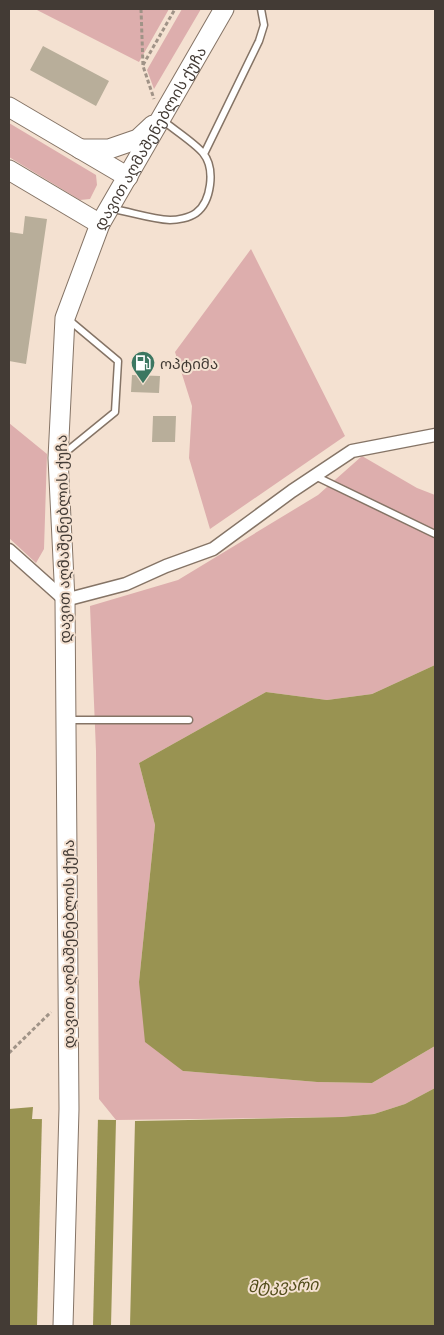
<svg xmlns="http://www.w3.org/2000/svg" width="444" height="1335" viewBox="0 0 444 1335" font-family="'PT Sans Narrow','Noto Sans Georgian',sans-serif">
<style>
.green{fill:#ddaead}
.water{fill:#999352}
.pier{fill:#f4e1d1}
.building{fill:#b8ae9a}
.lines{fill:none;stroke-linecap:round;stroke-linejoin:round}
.lane-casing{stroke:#857466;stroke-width:9}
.street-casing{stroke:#857466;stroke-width:15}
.secondary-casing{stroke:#857466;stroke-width:21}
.path{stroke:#a09387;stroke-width:3;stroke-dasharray:4 2.5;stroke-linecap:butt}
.lane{stroke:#fff;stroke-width:6}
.street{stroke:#fff;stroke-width:12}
.secondary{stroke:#fff;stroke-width:19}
.labels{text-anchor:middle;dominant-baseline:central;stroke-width:4;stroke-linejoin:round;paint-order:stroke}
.street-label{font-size:15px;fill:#433b35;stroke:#f4e1d1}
.poi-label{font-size:15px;fill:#433b35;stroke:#f4e1d1;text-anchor:start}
.water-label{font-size:16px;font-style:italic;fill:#514c1a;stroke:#f4e1d1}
</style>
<rect width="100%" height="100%" fill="#f4e1d1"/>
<path class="green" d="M35,9h134l-30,53z
M182,9h19l-47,80 -7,-19z
M9,123l87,52 1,10 -7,14 -10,1 -71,-43z
M251,249l94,187 -135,93 -21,-71 3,-52 -17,-54z
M9,423l38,31 -3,95 -8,14 -27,-25z
M362,456l55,32 18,7v170l-63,29 -45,6 -61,-8 -127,71 16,62 -16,157 44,89 134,11 55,1 63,-37v42l-30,16 -31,10 -32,3 -226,3 -17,-21 -3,-348 -6,-145 88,-26 140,-85z"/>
<path class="water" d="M435,665v381l-63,37 -55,-1 -134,-11 -38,-29 -6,-60 16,-157 -16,-62 127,-71 61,8 45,-6z
M435,1088v238h-305l5,-205 207,-4 32,-3 31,-10z
M33,1107l-1,12 84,1 -5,206h-102v-217z"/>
<path class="pier" d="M42,1117h56l-5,209h-56z"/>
<path class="building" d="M43,46l66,35 -13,25 -66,-36z
M25,216l22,3 -21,145 -17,-3v-129l14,2z
M132,375l28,1 -1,17 -28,-1z
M153,416h23l-1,26h-23z"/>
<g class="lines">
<defs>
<path id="lane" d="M204,154l55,-113 5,-16 -3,-16
M113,209c18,3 38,10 57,11 7,0 19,-2 26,-7 15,-11 20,-44 7,-60 -8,-10 -30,-24 -42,-34
M61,456l54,-44 3,-51 -49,-41
M315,476l120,58
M67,720h122"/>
<path id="street" d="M9,550l56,50 61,-16 40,-18 47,-17 79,-58 60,-40 83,-16"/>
<g id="secondary">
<path d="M9,107l119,70"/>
<path d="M80,149h29l29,-10 15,-14"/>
<path d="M9,170l91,54"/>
<path id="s1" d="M63,1326l6,-217 -4,-509 -7,-142 7,-140 35,-94 124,-215"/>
</g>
</defs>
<use href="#lane" class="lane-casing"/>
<use href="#street" class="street-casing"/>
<use href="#secondary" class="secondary-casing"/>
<path class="path" d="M141,9l2,57 11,33
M143,65l32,-56
M9,1053l42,-41"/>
<use href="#lane" class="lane"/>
<use href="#street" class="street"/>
<use href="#secondary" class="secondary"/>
</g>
<defs>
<symbol id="fuel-pin" viewBox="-11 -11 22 30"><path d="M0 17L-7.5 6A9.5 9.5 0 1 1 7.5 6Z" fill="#3c7761" stroke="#f4e1d1"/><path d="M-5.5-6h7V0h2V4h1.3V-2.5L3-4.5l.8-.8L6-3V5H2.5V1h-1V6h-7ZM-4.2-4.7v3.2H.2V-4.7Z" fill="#fff"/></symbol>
</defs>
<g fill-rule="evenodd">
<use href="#fuel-pin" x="129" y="349" width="28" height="38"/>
</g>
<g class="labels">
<g class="street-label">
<text stroke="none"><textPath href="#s1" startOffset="1208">დავით აღმაშენებლის ქუჩა</textPath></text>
<text transform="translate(63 539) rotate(-91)">დავით აღმაშენებლის ქუჩა</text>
<text transform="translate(68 944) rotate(-90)">დავით აღმაშენებლის ქუჩა</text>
</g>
<g class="poi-label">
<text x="160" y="363">ოპტიმა</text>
</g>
<g class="water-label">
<text transform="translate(283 1285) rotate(-2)">მტკვარი</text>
</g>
</g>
<rect width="444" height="1335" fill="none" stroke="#433b35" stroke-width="20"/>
</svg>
